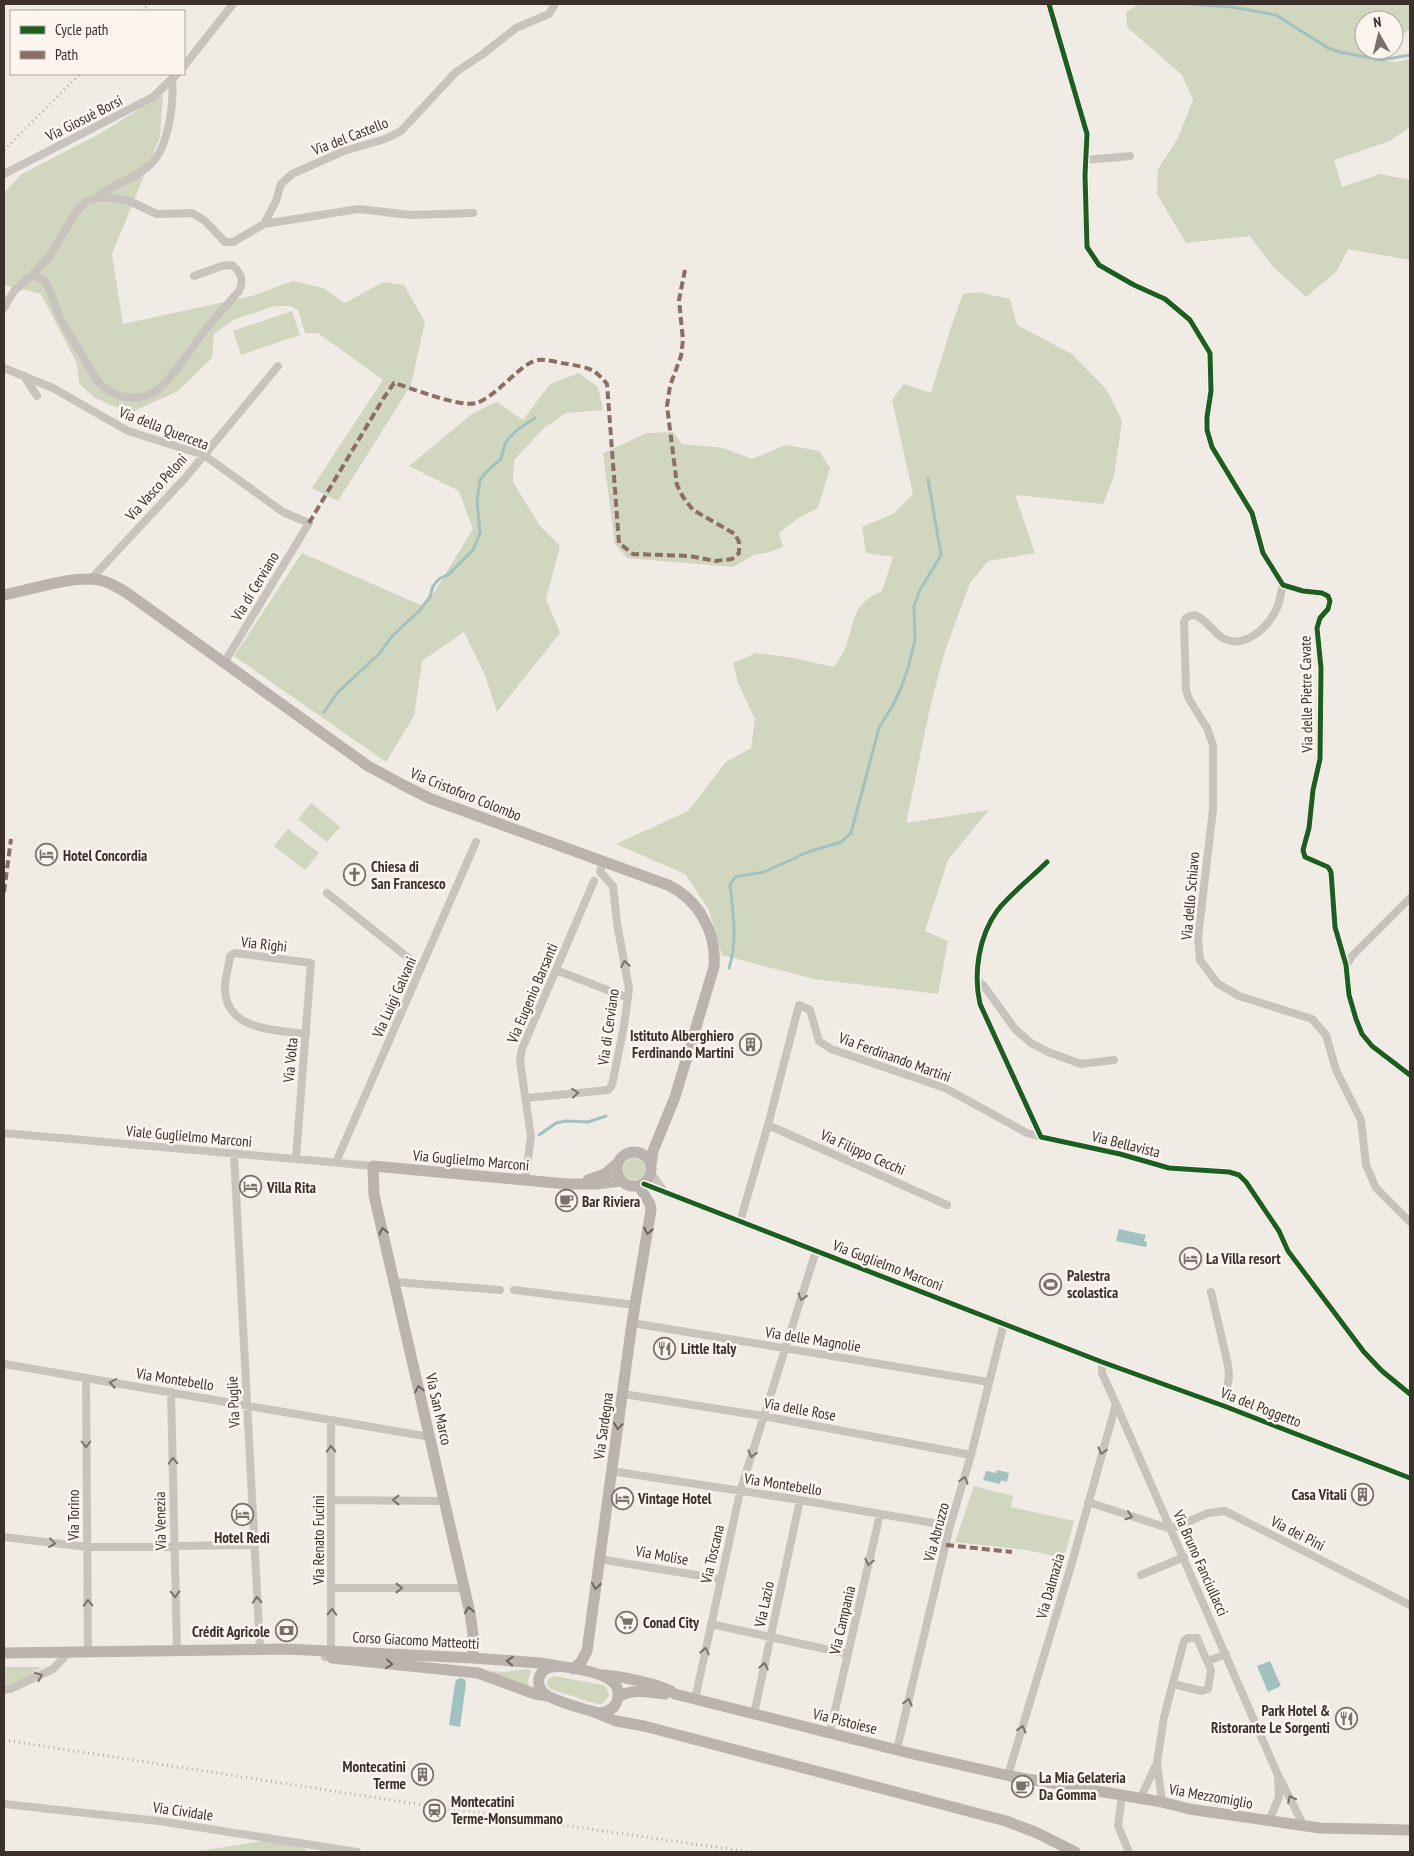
<svg xmlns="http://www.w3.org/2000/svg" width="1414" height="1856" viewBox="0 0 1414 1856" font-family="'PT Sans Narrow',sans-serif">
<style>
.green{fill:#d1d6bf}
.water{fill:#a1c2c1}
.lines{fill:none;stroke-linecap:round;stroke-linejoin:round}
.stream{stroke:#a1c2c1;stroke-width:3}
.street{stroke:#c9c3be;stroke-width:8}
.secondary{stroke:#bab3ae;stroke-width:11}
.rail{stroke:#b1aca8;stroke-width:3;stroke-dasharray:1 4;stroke-linecap:butt}
.quiet{stroke:#8d6e63;stroke-width:4;stroke-dasharray:8 4;stroke-linecap:butt}
.cycleway-casing{stroke:#fbf5ee;stroke-width:8}
.cycleway{stroke:#1b5e20;stroke-width:5}
.oneway{stroke:#7b726d}
.oneway2{stroke:#6e645f}
.labels{text-anchor:middle;dominant-baseline:central;stroke-width:5;stroke-linejoin:round;paint-order:stroke}
.street-label{font-size:15px;fill:#3b302b;stroke:#fbf5ee}
.poi-label{font-size:15px;font-weight:bold;fill:#3b302b;stroke:#fbf5ee;text-anchor:start}
</style>
<rect width="100%" height="100%" fill="#f0ebe5"/>
<path class="green" d="M1139,4h271v25l-16,12v-21h-30v30h17l-11,9 26,3 14,-3v68l-20,14 -56,19 8,27 38,-13 30,6v80l-62,-11 -11,22 -31,26 -34,-31 -22,-30 -64,7 -29,-49 1,-25 20,-31 15,-38 -11,-25 -55,-48 -1,-15z
M163,94l-3,43 -48,117 11,70 129,-28 41,-15 30,7 22,15 38,-21 21,3 21,37 -14,63 -73,116 -26,-13 71,-108 -65,-47h-13l-7,-23 -9,-4h-14l-42,14 -19,14 -2,24 -34,33 -48,22 -35,-15 -16,-15 -2,-19 -36,-70 -37,-9v-92l18,-19 81,-42z
M978,292l32,7 7,26 55,29 35,36 15,31 -8,55 -11,28 -88,-9 20,58 -47,8 -18,22 -25,68 -14,52 -23,111 -1,9 82,-13 -41,50 -23,71 23,10 -10,53 -124,-15 -92,-24 -13,-45 -24,-36 -69,-30 72,-33 38,-49 25,-14 4,-29 -17,-36 -5,-20 23,-10 37,5 41,9c5,-8 11,-16 13,-24 9,-27 6,-39 35,-52l11,-34 -27,-4 -4,-26 31,-13 20,-20 -21,-94 12,-16 27,9 19,-63 13,-36z
M292,311l8,24 -59,20 -8,-24z
M579,373l19,14 5,23 -37,3 -22,15 -30,32 -1,22 27,44 20,20 -14,53 14,34 -63,79 -12,-37 -21,-43 -42,29 -8,55 -28,46 -152,-106 68,-103 123,54 48,-78 -14,-38 -50,-25 64,-53 24,-11 26,18 27,-36z
M673,432l9,12 41,4 29,11 34,-14 33,6 11,17 -12,40 -21,11 -18,14 4,14 -13,5 -16,3 -21,12 -106,-9 -12,-14 -12,-91 44,-20z
M311,803l29,24 -13,15 -29,-23z
M288,829l31,24 -14,17 -31,-24z
M623 1169a11 11 0 1 1 22 0a11 11 0 1 1-22 0Z
M974,1486l39,10 -2,11 63,14 -10,37 -38,-8 -71,-8z
M4,1667h38l-18,13 -20,6z
M529,1669l2,3 -3,8 1,6 -3,2 -35,-15 1,-2 12,1z
M554,1676l50,9 4,6 1,5 -7,8h-5l-47,-15 -3,-5v-4z
M263,1841l41,6 3,5h4h-117z"/>
<path class="water" d="M1119,1229l27,6 -2,6 3,1 -1,5 -30,-6z
M997,1470l12,3 -2,9 -6,-2 -1,4 -17,-4 3,-9 10,2z
M1270,1661l11,25 -13,6 -11,-26z
M462,1678l3,2 1,4 -6,43 -11,-2 6,-42 2,-4z"/>
<g class="lines">
<path class="stream" d="M1189,4l43,3 44,8 52,33 12,4 41,8 29,-5
M324,712l14,-20 42,-39 12,-17 27,-25 11,-14 3,-11 6,-7 10,-5 24,-24 7,-17 -3,-32 3,-21 6,-8 15,-13 4,-15 4,-6 8,-8 18,-12
M729,968c9,-28 4,-55 1,-83l5,-8 29,-5 44,-20 33,-10 10,-9 28,-105 14,-23 8,-17 7,-20 7,-28 -1,-34 6,-16 21,-35 -13,-76
M539,1135l17,-12 10,-2 22,1 18,-6"/>
<path class="street" d="M1049,4l38,130 -2,41 2,72 12,18 35,20 31,14 25,21 20,33 1,38 -4,26v13l5,17 40,66 11,40 20,32 20,6 19,2 6,3 2,5 -2,8 -8,9 -3,10 4,40 -1,91 -7,31 -4,38 -6,22 2,7 23,10 3,5 4,55 11,38 3,30 7,24 6,15 10,12 38,29
M184,66l49,-62
M1086,160l44,-4
M4,174l149,-77 24,-23
M96,198l5,-5c16,-9 36,-16 50,-29 18,-18 23,-61 21,-85
M264,224l94,-15 53,6 62,-2
M33,274l11,7 4,5 12,32 36,61c13,17 38,25 58,13 15,-8 40,-48 52,-63 10,-13 22,-25 33,-38 5,-10 3,-18 -7,-26l-10,1 -28,10
M4,308l10,-17 19,-17 17,-18 25,-43 11,-12 10,-3 10,-1 23,4 28,13 35,-1 13,8 20,21h8l31,-18 12,-23 5,-17 11,-10 52,-23 41,-12 16,-8 55,-59 27,-18 33,-26 33,-14 6,-10
M4,368l49,20 75,43 76,24 79,57 26,11 -85,140
M24,376l13,20
M91,579l95,-102 92,-111
M1283,585c-2,7 -3,16 -6,23 -9,20 -34,43 -56,29 -8,-6 -15,-17 -24,-21 -4,-2 -8,0 -11,2l-2,4 2,68 3,9 18,29 6,17v64l-15,129 2,22 17,23 22,13 73,23 14,16 10,35 25,50 5,45 10,23 34,34
M1047,862c-15,15 -38,33 -50,49 -18,25 -24,62 -17,93l61,133 79,17 49,14 60,4 10,3 7,7 33,49 9,20 76,101 18,19 28,23
M327,893l94,75
M1346,965l6,-9 58,-58
M556,970l72,28
M978,981l6,5 31,43 16,14 17,9 33,12 33,-4
M527,1098l81,-8 4,-5 12,-59 5,-37 -12,-66 -4,-37 -13,-14 3,-10
M768,1125l179,80
M4,1133l369,33
M234,1154l26,495
M296,1158l15,-195 -76,-10 -5,3c-1,11 -6,24 -5,35 3,40 51,39 81,43
M336,1162l140,-320
M651,1173l12,17
M525,1180l6,-43 -11,-76 2,-12 72,-168
M644,1184l458,178 122,44 186,72
M740,1222l28,-97 31,-120 11,5 9,31 12,8 114,39 82,45 14,4
M395,1282l105,8
M514,1290l121,15
M1211,1292l17,73 1,11 -5,30
M632,1323l357,59
M1102,1362v11l14,31 161,369 27,53
M4,1364l426,73
M86,1378l2,274
M171,1392l6,258
M623,1394l140,22 208,39
M611,1471l189,29 150,26
M332,1500l113,1
M1088,1502l83,27 37,-16 17,-2 185,94
M4,1537l83,10 168,-2
M599,1559l121,20
M1141,1575l43,-18
M332,1588h132
M711,1624l137,30
M325,1657l6,-4v-233
M1208,1661l18,-7
M4,1690l6,-1 43,-20 16,-17
M695,1699l45,-207 76,-241
M754,1714l46,-214
M830,1732l50,-218
M897,1749l53,-223 21,-71 33,-132
M1008,1775l63,-209 45,-162
M1122,1796l-4,30 11,26
M1140,1799l16,-34
M1162,1802l-5,-39 7,-46 20,-76 4,-3h9l14,32 -3,19 -6,2 -29,-7
M4,1804l155,17 198,31
M1269,1821l10,-24 -1,-19"/>
<path class="secondary" d="M4,595c25,-5 71,-20 95,-15 11,2 20,8 28,13l241,173 35,19 28,14 237,86c31,15 49,48 46,82l-39,130 -22,54 -2,14
M617 1169a17 17 0 1 1 34 0a17 17 0 1 1-34 0Z
M588,1180l17,-6 13,-11
M4,1653l282,-4 187,9 67,5 18,3
M332,1658l146,15 57,21 13,2
M473,1658v-24l-3,-21 -96,-418 -1,-29 194,18h29l25,-3
M558,1666c21,3 76,8 56,41l-8,5 -7,1c-12,-3 -49,-13 -56,-21 -4,-4 -5,-9 -4,-14 3,-10 11,-11 19,-12z
M573,1669l8,-7 6,-11 45,-328 19,-113 -1,-6 -11,-18
M603,1675c16,1 60,9 72,19l234,59 101,23 152,26 27,7 131,19 90,2
M618,1697c15,-9 30,-5 47,-3
M591,1711l25,10 28,5 362,95 29,11 40,20"/>
<path class="rail" d="M142,11l7,-7
M4,150l76,-76
M4,1740l426,66 320,46"/>
<path class="quiet" d="M309,523l74,-124 11,-16c17,5 67,25 82,20 21,-6 45,-41 62,-43 9,-1 21,3 30,4 21,4 26,4 39,20l12,159 14,11 57,2 25,5 17,-2 7,-6v-11l-4,-8 -42,-24 -10,-13 -6,-12 -10,-79 3,-20 11,-30 2,-16 -4,-40 6,-30
M4,892l7,-53
M946,1545l66,7"/>
<defs>
<path id="cycleway" d="M1049,4l38,130 -2,41 2,72 12,18 35,20 31,14 25,21 20,33 1,38 -4,26v13l5,17 40,66 11,40 20,32 20,6 19,2 6,3 2,5 -2,8 -8,9 -3,10 4,40 -1,91 -7,31 -4,38 -6,22 2,7 23,10 3,5 4,55 11,38 3,30 7,24 6,15 10,12 38,29
M1047,862c-15,15 -38,33 -50,49 -18,25 -24,62 -17,93l61,133 79,17 49,14 60,4 10,3 7,7 33,49 9,20 76,101 18,19 28,23
M644,1184l458,178 122,44 186,72"/>
</defs>
<use href="#cycleway" class="cycleway-casing"/>
<use href="#cycleway" class="cycleway"/>
</g>
<defs><path id="oneway-chevron" d="M-2-3.5L2.5 0L-2 3.5" fill="none" stroke-width="1.6" stroke-linecap="round" stroke-linejoin="round" transform="scale(1.25)"/></defs>
<g class="oneway">
<use href="#oneway-chevron" transform="translate(625 964) rotate(-100)"/>
<use href="#oneway-chevron" transform="translate(575 1093) rotate(-6)"/>
<use href="#oneway-chevron" transform="translate(802 1297) rotate(107)"/>
<use href="#oneway-chevron" transform="translate(113 1383) rotate(-170)"/>
<use href="#oneway-chevron" transform="translate(86 1444) rotate(90)"/>
<use href="#oneway-chevron" transform="translate(331 1449) rotate(-91)"/>
<use href="#oneway-chevron" transform="translate(1102 1451) rotate(106)"/>
<use href="#oneway-chevron" transform="translate(752 1454) rotate(107)"/>
<use href="#oneway-chevron" transform="translate(173 1461) rotate(-91)"/>
<use href="#oneway-chevron" transform="translate(964 1480) rotate(-74)"/>
<use href="#oneway-chevron" transform="translate(396 1500) rotate(-180)"/>
<use href="#oneway-chevron" transform="translate(1129 1516) rotate(18)"/>
<use href="#oneway-chevron" transform="translate(52 1543) rotate(7)"/>
<use href="#oneway-chevron" transform="translate(869 1562) rotate(103)"/>
<use href="#oneway-chevron" transform="translate(399 1588)"/>
<use href="#oneway-chevron" transform="translate(175 1594) rotate(88)"/>
<use href="#oneway-chevron" transform="translate(257 1600) rotate(-93)"/>
<use href="#oneway-chevron" transform="translate(88 1603) rotate(-91)"/>
<use href="#oneway-chevron" transform="translate(332 1612) rotate(-89)"/>
<use href="#oneway-chevron" transform="translate(705 1651) rotate(-78)"/>
<use href="#oneway-chevron" transform="translate(764 1666) rotate(-78)"/>
<use href="#oneway-chevron" transform="translate(39 1676) rotate(-25)"/>
<use href="#oneway-chevron" transform="translate(908 1702) rotate(-76)"/>
<use href="#oneway-chevron" transform="translate(1022 1729) rotate(-73)"/>
<use href="#oneway-chevron" transform="translate(1291 1799) rotate(-117)"/>
</g>
<g class="oneway2">
<use href="#oneway-chevron" transform="translate(383 1231) rotate(-104)"/>
<use href="#oneway-chevron" transform="translate(648 1231) rotate(100)"/>
<use href="#oneway-chevron" transform="translate(419 1389) rotate(-103)"/>
<use href="#oneway-chevron" transform="translate(618 1426) rotate(98)"/>
<use href="#oneway-chevron" transform="translate(596 1586) rotate(97)"/>
<use href="#oneway-chevron" transform="translate(469 1610) rotate(-101)"/>
<use href="#oneway-chevron" transform="translate(510 1661) rotate(-176)"/>
<use href="#oneway-chevron" transform="translate(389 1664) rotate(6)"/>
</g>
<defs>
<symbol id="hotel-ring" viewBox="-11 -11 22 22"><circle r="9.5" fill="#fbf5ee" stroke="#7a716c" stroke-width="1.5"/><path d="M-6-4.5h1.5V1H6V5H4.5V3h-9V5H-6ZM-4 0a1.8 1.8 0 1 1 3.6 0ZM.5 0V-2.5h3Q6-2.5 6 0Z" fill="#7a716c"/></symbol>
<symbol id="church-ring" viewBox="-11 -11 22 22"><circle r="9.5" fill="#fbf5ee" stroke="#7a716c" stroke-width="1.5"/><path d="M-1.2-6h2.4v3.5h3.3v2.4h-3.3V6h-2.4V-.1h-3.3v-2.4h3.3Z" fill="#7a716c"/></symbol>
<symbol id="building-ring" viewBox="-11 -11 22 22"><circle r="9.5" fill="#fbf5ee" stroke="#7a716c" stroke-width="1.5"/><path d="M-4-6H4V6H1V3H-1V6H-4ZM-2.5-4.3h1.7v1.8h-1.7ZM.8-4.3h1.7v1.8H.8ZM-2.5-1h1.7V.8h-1.7ZM.8-1h1.7V.8H.8Z" fill="#7a716c"/></symbol>
<symbol id="cafe-ring" viewBox="-11 -11 22 22"><circle r="9.5" fill="#fbf5ee" stroke="#7a716c" stroke-width="1.5"/><path d="M-5.5-4.5H6V0H3Q3 3.5 0 3.5H-2.5Q-5.5 3.5-5.5 0ZM3-3.2v2h1.7v-2ZM-6 4.5H4V6H-6Z" fill="#7a716c"/></symbol>
<symbol id="stadium-ring" viewBox="-11 -11 22 22"><circle r="9.5" fill="#fbf5ee" stroke="#7a716c" stroke-width="1.5"/><path d="M0-5a6.5 5 0 1 0 0 10a6.5 5 0 1 0 0-10ZM-3.5-1.8h7v3.6h-7Z" fill="#7a716c"/></symbol>
<symbol id="restaurant-ring" viewBox="-11 -11 22 22"><circle r="9.5" fill="#fbf5ee" stroke="#7a716c" stroke-width="1.5"/><path d="M-5-6h1v4h1v-4h1v4h1v-4h1v5L-1.5 .5V6h-2V.5L-5-1ZM5-6V6H3V1.5H1.5Q1.5-4 5-6Z" fill="#7a716c"/></symbol>
<symbol id="supermarket-ring" viewBox="-11 -11 22 22"><circle r="9.5" fill="#fbf5ee" stroke="#7a716c" stroke-width="1.5"/><path d="M-6-5.5h2.5l.6 2H6L4.5 2H-2.5L-4.4-4H-6ZM-1.5 3.2a1.3 1.3 0 1 0 .1 0ZM3 3.2a1.3 1.3 0 1 0 .1 0Z" fill="#7a716c"/></symbol>
<symbol id="bank-ring" viewBox="-11 -11 22 22"><circle r="9.5" fill="#fbf5ee" stroke="#7a716c" stroke-width="1.5"/><path d="M-6-4H6V4H-6ZM0-2.3a2.3 2.3 0 1 0 0 4.6a2.3 2.3 0 1 0 0-4.6Z" fill="#7a716c"/></symbol>
<symbol id="station-ring" viewBox="-11 -11 22 22"><circle r="9.5" fill="#fbf5ee" stroke="#7a716c" stroke-width="1.5"/><path d="M-3-6H3Q5-6 5-4V2Q5 4 3 4L4.5 6H3L1.5 4h-3L-3 6H-4.5L-3 4Q-5 4-5 2V-4Q-5-6-3-6ZM-3.5-4v3h7v-3ZM-3.5 1v1.5H-2V1ZM2 1v1.5H3.5V1Z" fill="#7a716c"/></symbol>
</defs>
<g fill-rule="evenodd">
<use href="#hotel-ring" x="34" y="842" width="25" height="25"/>
<use href="#church-ring" x="342" y="862" width="25" height="25"/>
<use href="#building-ring" x="738" y="1032" width="25" height="25"/>
<use href="#hotel-ring" x="238" y="1174" width="25" height="25"/>
<use href="#cafe-ring" x="554" y="1188" width="25" height="25"/>
<use href="#hotel-ring" x="1178" y="1246" width="25" height="25"/>
<use href="#stadium-ring" x="1038" y="1272" width="25" height="25"/>
<use href="#restaurant-ring" x="652" y="1336" width="25" height="25"/>
<use href="#building-ring" x="1350" y="1482" width="25" height="25"/>
<use href="#hotel-ring" x="610" y="1486" width="25" height="25"/>
<use href="#hotel-ring" x="230" y="1502" width="25" height="25"/>
<use href="#supermarket-ring" x="614" y="1610" width="25" height="25"/>
<use href="#bank-ring" x="274" y="1618" width="25" height="25"/>
<use href="#restaurant-ring" x="1334" y="1706" width="25" height="25"/>
<use href="#building-ring" x="410" y="1762" width="25" height="25"/>
<use href="#cafe-ring" x="1010" y="1774" width="25" height="25"/>
<use href="#station-ring" x="422" y="1798" width="25" height="25"/>
</g>
<g class="labels">
<g class="street-label">
<text transform="translate(84 118) rotate(-27)">Via Giosuè Borsi</text>
<text transform="translate(350 136) rotate(-21)">Via del Castello</text>
<text transform="translate(164 428) rotate(21)">Via della Querceta</text>
<text transform="translate(156 487) rotate(-48)">Via Vasco Peloni</text>
<text transform="translate(255 586) rotate(-59)">Via di Cerviano</text>
<text transform="translate(1306 694) rotate(-91)">Via delle Pietre Cavate</text>
<text transform="translate(466 794) rotate(22)">Via Cristoforo Colombo</text>
<text transform="translate(1190 896) rotate(-85)">Via dello Schiavo</text>
<text transform="translate(264 944) rotate(6)">Via Righi</text>
<text transform="translate(532 993) rotate(-67)">Via Eugenio Barsanti</text>
<text transform="translate(394 997) rotate(-66)">Via Luigi Galvani</text>
<text transform="translate(608 1027) rotate(-82)">Via di Cerviano</text>
<text transform="translate(895 1057) rotate(20)">Via Ferdinando Martini</text>
<text transform="translate(290 1060) rotate(-85)">Via Volta</text>
<text transform="translate(189 1136) rotate(5)">Viale Guglielmo Marconi</text>
<text transform="translate(1126 1144) rotate(14)">Via Bellavista</text>
<text transform="translate(863 1152) rotate(24)">Via Filippo Cecchi</text>
<text transform="translate(471 1160) rotate(5)">Via Guglielmo Marconi</text>
<text transform="translate(888 1265) rotate(21)">Via Guglielmo Marconi</text>
<text transform="translate(813 1339) rotate(9)">Via delle Magnolie</text>
<text transform="translate(175 1379) rotate(9)">Via Montebello</text>
<text transform="translate(233 1402) rotate(-93)">Via Puglie</text>
<text transform="translate(1261 1407) rotate(21)">Via del Poggetto</text>
<text transform="translate(439 1409) rotate(77)">Via San Marco</text>
<text transform="translate(800 1409) rotate(10)">Via delle Rose</text>
<text transform="translate(603 1426) rotate(-82)">Via Sardegna</text>
<text transform="translate(783 1484) rotate(9)">Via Montebello</text>
<text transform="translate(73 1515) rotate(-90)">Via Torino</text>
<text transform="translate(160 1521) rotate(-91)">Via Venezia</text>
<text transform="translate(936 1532) rotate(-75)">Via Abruzzo</text>
<text transform="translate(1298 1533) rotate(27)">Via dei Pini</text>
<text transform="translate(318 1540) rotate(-90)">Via Renato Fucini</text>
<text transform="translate(712 1554) rotate(-77)">Via Toscana</text>
<text transform="translate(662 1555) rotate(10)">Via Molise</text>
<text transform="translate(1201 1563) rotate(66)">Via Bruno Fanciullacci</text>
<text transform="translate(1050 1586) rotate(-74)">Via Dalmazia</text>
<text transform="translate(764 1604) rotate(-78)">Via Lazio</text>
<text transform="translate(842 1620) rotate(-77)">Via Campania</text>
<text transform="translate(416 1640) rotate(3)">Corso Giacomo Matteotti</text>
<text transform="translate(845 1721) rotate(14)">Via Pistoiese</text>
<text transform="translate(1211 1796) rotate(10)">Via Mezzomiglio</text>
<text transform="translate(183 1811) rotate(8)">Via Cividale</text>
</g>
<g class="poi-label">
<text x="63" y="855">Hotel Concordia</text>
<text x="371" y="866">Chiesa di<tspan x="371" dy="17">San Francesco</tspan></text>
<text x="734" y="1035" text-anchor="end">Istituto Alberghiero<tspan x="734" dy="17">Ferdinando Martini</tspan></text>
<text x="267" y="1187">Villa Rita</text>
<text x="582" y="1201">Bar Riviera</text>
<text x="1206" y="1258">La Villa resort</text>
<text x="1067" y="1275">Palestra<tspan x="1067" dy="17">scolastica</tspan></text>
<text x="681" y="1348">Little Italy</text>
<text x="1347" y="1494" text-anchor="end">Casa Vitali</text>
<text x="638" y="1498">Vintage Hotel</text>
<text x="242" y="1537" text-anchor="middle">Hotel Redi</text>
<text x="643" y="1622">Conad City</text>
<text x="270" y="1631" text-anchor="end">Crédit Agricole</text>
<text x="1330" y="1710" text-anchor="end">Park Hotel &amp;<tspan x="1330" dy="17">Ristorante Le Sorgenti</tspan></text>
<text x="406" y="1766" text-anchor="end">Montecatini<tspan x="406" dy="17">Terme</tspan></text>
<text x="1039" y="1777">La Mia Gelateria<tspan x="1039" dy="17">Da Gomma</tspan></text>
<text x="451" y="1801">Montecatini<tspan x="451" dy="17">Terme-Monsummano</tspan></text>
</g>
</g>
<rect width="1414" height="1856" fill="none" stroke="#3b302b" stroke-width="10"/>
<rect x="10" y="10" width="175" height="65" fill="#fbf5ee" stroke="#aea6a0"/>
<rect x="20" y="26" width="25" height="8" fill="#1b5e20" stroke="#aea6a0"/>
<text x="55" y="35" font-size="15" fill="#3b302b">Cycle path</text>
<rect x="20" y="51" width="25" height="8" fill="#8d6e63" stroke="#aea6a0"/>
<text x="55" y="60" font-size="15" fill="#3b302b">Path</text>
<g transform="translate(1379 35) rotate(352)"><circle r="24" fill="#fbf5ee" stroke="#aea6a0"/>
<path d="M0-4L9 19L0 12L-9 19Z" fill="#7a716c"/>
<text y="-8" font-size="14" font-weight="bold" text-anchor="middle" fill="#3b302b">N</text>
</g>
</svg>
